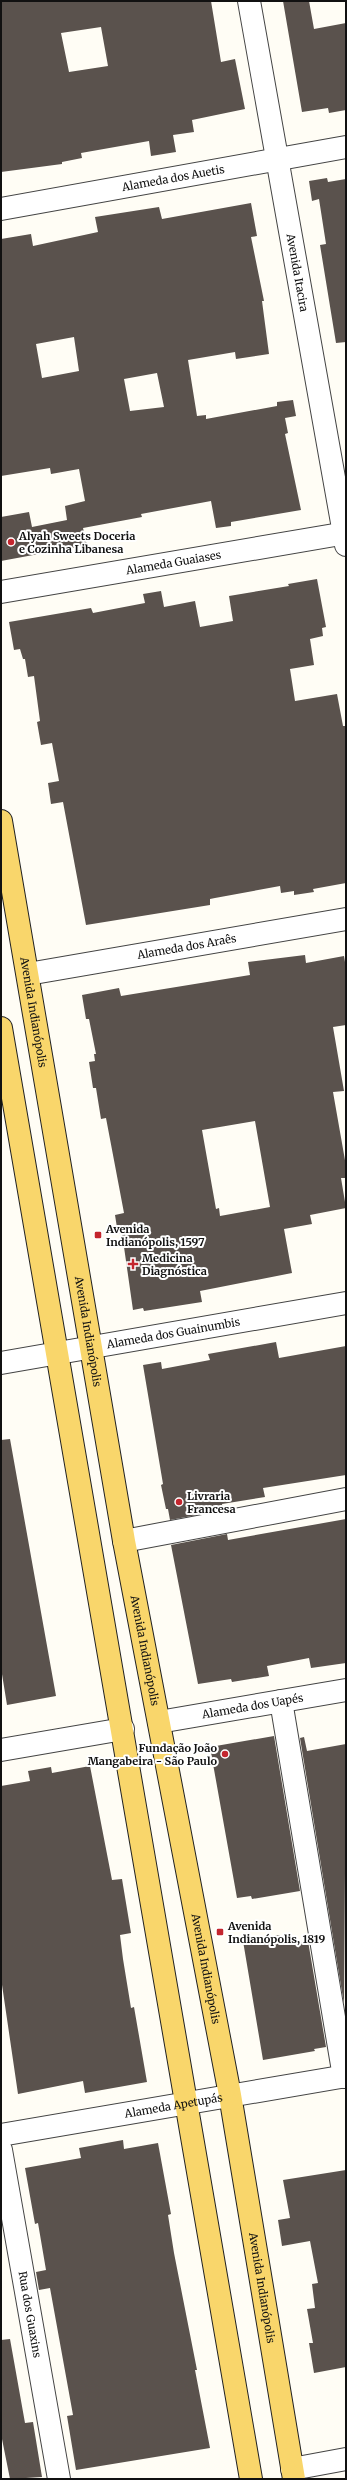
<svg xmlns="http://www.w3.org/2000/svg" width="347" height="2480" viewBox="0 0 347 2480" font-family="Merriweather,serif">
<style>
.building{fill:#5a524d;fill-rule:evenodd}
.lines{fill:none;stroke-linecap:round;stroke-linejoin:round}
.minor-casing{stroke:#444;stroke-width:24}
.major-casing{stroke:#222;stroke-width:24}
.minor{stroke:#fff;stroke-width:22}
.major{stroke:#f9d66b;stroke-width:22}
.poi-dot{fill:#c4262e;stroke:#fff;stroke-width:1.5}
.labels{text-anchor:middle;dominant-baseline:central;stroke-width:4;stroke-linejoin:round;paint-order:stroke}
.street-label{font-size:11px;fill:#111;stroke:#fff}
.poi-label{font-size:11px;font-weight:bold;fill:#111;stroke:#fff;text-anchor:start}
</style>
<rect width="100%" height="100%" fill="#fffdf5"/>
<path class="building" d="M1,1h210l10,61 14,-3 10,50 -53,11 2,12 -21,3 3,17 -25,4 -2,-15 -68,12 1,5 -20,4v2l-61,8zM101,27l7,39 -39,6 -8,-39z
M283,1h26l5,28 32,-6v87l-17,3 -1,-5 -26,4z
M327,178l1,4 18,-3v163l-10,1 -16,-98 6,-1 -7,-45 -7,2 -3,-20z
M251,203l6,33 -6,1 13,64h-2l7,53 -33,5 -1,-7 -47,8 9,56 9,-1v4l71,-13v-4l16,-2 3,16 -11,2 3,15 -3,1 16,76 -70,12v4l-15,2 -5,-27 -70,13 1,3 -59,11 4,17 -86,16v-44l28,-5 3,15 35,-7 -2,-14 20,-5 -6,-32 -28,5 -1,-6 -49,8v-237l30,-5 2,12 65,-14 -3,-15 64,-10 3,12zM74,337l5,34 -37,7 -6,-34zM157,373l7,34 -34,4 -6,-32z
M317,579l9,48 -4,1 1,8 -13,3 4,26 -24,4 5,32 42,-7 6,32h3v157l-33,6 1,3 -20,3v-4l-13,2 -1,-7 -65,12 -5,1v6l-124,20 -23,-123 -12,2 -3,-21 11,-2 -7,-38 -11,2 -4,-23 3,-1 -6,-45 -6,1 -3,-18h-2l-3,-10 -6,1 -5,-28 82,-14 2,5 52,-10 -2,-9 18,-3 3,16 31,-6 5,26 33,-6 -4,-25 60,-10 -1,-2z
M305,955l1,8 38,-7 2,12v57l-13,2 11,64 -11,1 13,74v12h-5l5,30 -36,7 2,9 -28,5 8,44 -92,18 2,11 -58,9 -1,-3 -10,2 -11,-77 -4,1 -3,-19 9,-2 -18,-95 -5,1 -5,-31h-3l-4,-26 6,-1 -1,-7h2l-7,-35h-3l-4,-24 37,-7 2,8 129,-21 -2,-13zM255,1121l15,86 -50,9 -1,-8 -3,1 -14,-79z
M276,1342l3,16 67,-12v129l-83,13 2,9 -43,7 1,6 -53,10 -2,-11h-2l-5,-24 2,-1 -20,-119 18,-3 1,7 48,-9 -2,-6z
M10,1439l46,257 -49,9 -6,-37v-228z
M346,1519v144l-35,5 -2,-10 -42,8 2,10 -37,6 -1,-3 -33,5 -27,-139 56,-11 1,6z
M274,1736l26,155 -48,8 -1,-3 -14,2 -27,-151z
M304,1737l3,14 39,-7 -2,260 -44,-266z
M90,1766l22,114 10,-1 9,54 -11,2 3,24 8,49 3,-1 13,75 -62,11 -2,-12 -65,13 -17,-116v-192l29,-5 -2,-10 23,-4 1,6z
M280,1935l2,10 26,-4 18,106 -12,2 1,2 -52,9 -20,-119z
M123,2140l1,9 34,-6 13,71 -3,1 6,38 23,117h-2l15,78 -134,22 -9,-54 6,-1 -23,-127 -11,2 -3,-18 10,-2 -8,-47 -3,1 -10,-56 56,-10 -2,-10z
M346,2170v197l-32,6 -5,-30h4l-6,-34 8,-1 -3,-24 6,-1 -8,-42 -28,5 -4,-26 12,-2 -7,-38z
M10,2339l15,84 8,-1 9,55 -32,2 -9,-45v-94z"/>
<g class="lines">
<defs>
<g id="minor">
<path id="s1" d="M249,1l97,544"/>
<path id="s2" d="M1,209l345,-62"/>
<path id="s3" d="M1,592l345,-59"/>
<path id="s4" d="M28,974l318,-55"/>
<path id="s5" d="M1,1363l345,-60"/>
<path d="M124,1541l222,-42"/>
<path d="M281,1701l63,376"/>
<path id="s6" d="M159,1722l187,-32"/>
<path d="M1,1750l122,-21"/>
<path id="s7" d="M1,2135l345,-59"/>
<path id="s8" d="M1,2150l58,329"/>
<path d="M292,2469l54,-10"/>
</g>
<g id="major">
<path id="s9" d="M1,821l123,720 106,554 64,384"/>
<path d="M1,1028c79,484 170,967 250,1451"/>
</g>
</defs>
<use href="#minor" class="minor-casing"/>
<use href="#major" class="major-casing"/>
<use href="#minor" class="minor"/>
<use href="#major" class="major"/>
</g>
<g class="poi-dot">
<circle cx="11" cy="542" r="4"/>
<rect x="94" y="1231" width="8" height="8" rx="2"/>
<path d="M131 1258h4v4h4v4h-4v4h-4v-4h-4v-4h4z"/>
<circle cx="179" cy="1502" r="4"/>
<circle cx="225" cy="1754" r="4"/>
<rect x="216" y="1928" width="8" height="8" rx="2"/>
</g>
<g class="labels">
<g class="street-label">
<text stroke="none"><textPath href="#s2" startOffset="175">Alameda dos Auetis</textPath></text>
<text stroke="none"><textPath href="#s1" startOffset="276">Avenida Itacira</textPath></text>
<text stroke="none"><textPath href="#s3" startOffset="175">Alameda Guaiases</textPath></text>
<text stroke="none"><textPath href="#s4" startOffset="161">Alameda dos Araês</textPath></text>
<text stroke="none"><textPath href="#s9" startOffset="194">Avenida Indianópolis</textPath></text>
<text stroke="none"><textPath href="#s9" startOffset="518">Avenida Indianópolis</textPath></text>
<text stroke="none"><textPath href="#s5" startOffset="175">Alameda dos Guainumbis</textPath></text>
<text stroke="none"><textPath href="#s9" startOffset="842">Avenida Indianópolis</textPath></text>
<text stroke="none"><textPath href="#s6" startOffset="95">Alameda dos Uapés</textPath></text>
<text stroke="none"><textPath href="#s9" startOffset="1166">Avenida Indianópolis</textPath></text>
<text stroke="none"><textPath href="#s7" startOffset="175">Alameda Apetupás</textPath></text>
<text stroke="none"><textPath href="#s9" startOffset="1490">Avenida Indianópolis</textPath></text>
<text stroke="none"><textPath href="#s8" startOffset="167">Rua dos Guaxins</textPath></text>
</g>
<g class="poi-label">
<text x="19" y="536">Alyah Sweets Doceria<tspan x="19" dy="13">e Cozinha Libanesa</tspan></text>
<text x="106" y="1229">Avenida<tspan x="106" dy="13">Indianópolis, 1597</tspan></text>
<text x="142" y="1258">Medicina<tspan x="142" dy="13">Diagnóstica</tspan></text>
<text x="187" y="1496">Livraria<tspan x="187" dy="13">Francesa</tspan></text>
<text x="217" y="1748" text-anchor="end">Fundação João<tspan x="217" dy="13">Mangabeira - São Paulo</tspan></text>
<text x="228" y="1926">Avenida<tspan x="228" dy="13">Indianópolis, 1819</tspan></text>
</g>
</g>
<rect width="347" height="2480" fill="none" stroke="#111111" stroke-width="4"/>
</svg>
